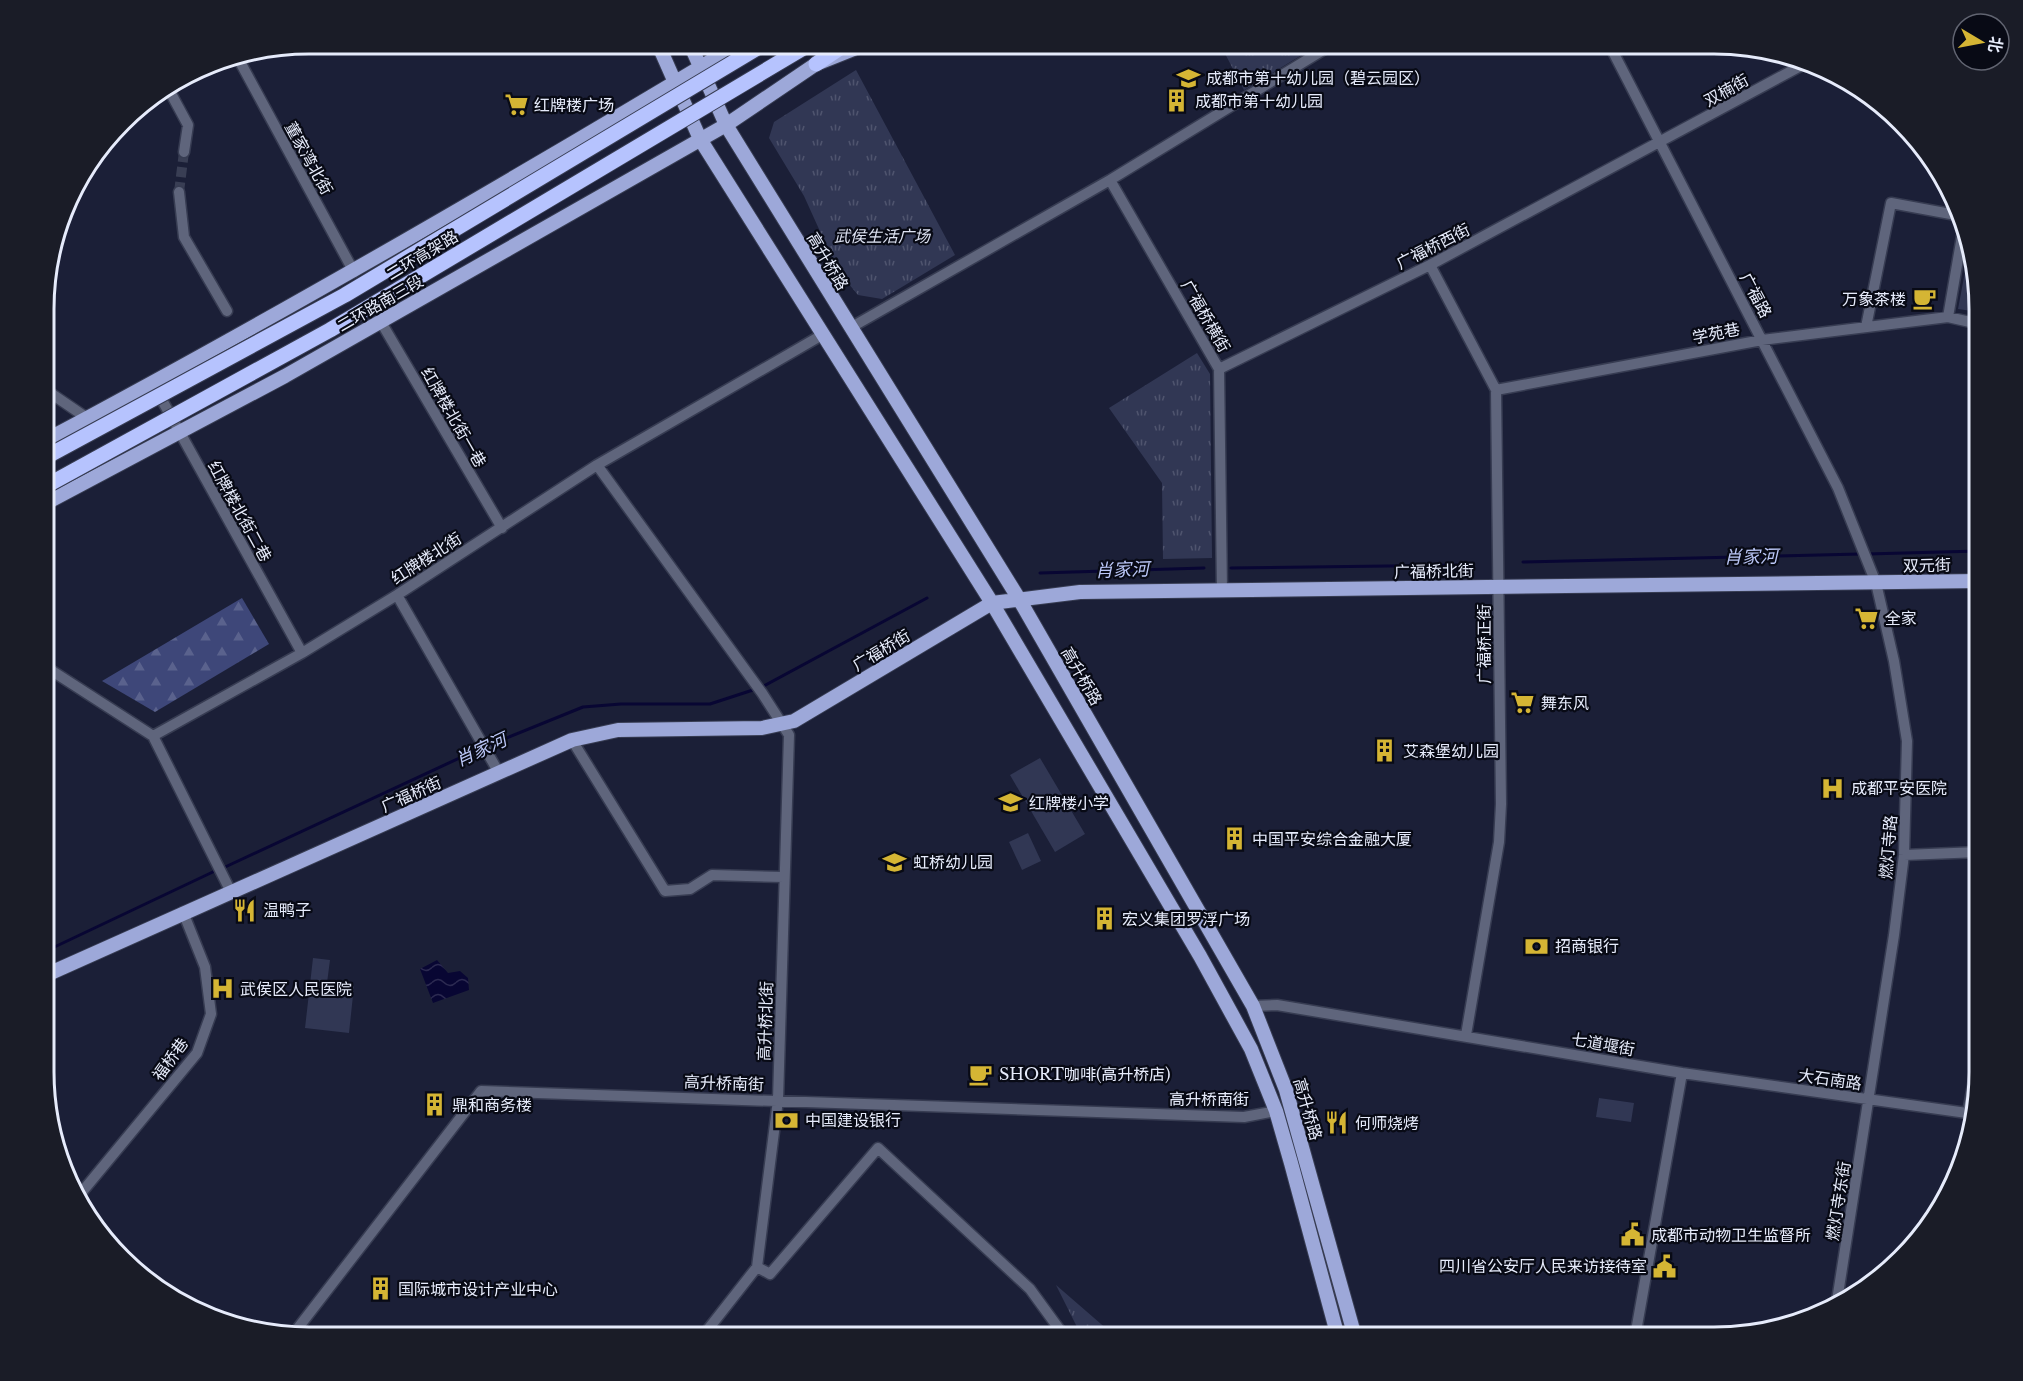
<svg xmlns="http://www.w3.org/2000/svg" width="2023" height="1381" viewBox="0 0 2023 1381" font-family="'Libre Baskerville','Noto Sans SC',serif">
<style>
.grass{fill:url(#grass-tufts)}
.forest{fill:url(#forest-firs)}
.pitch{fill:#313754}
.water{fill:url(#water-waves)}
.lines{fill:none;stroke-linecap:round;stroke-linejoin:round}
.stream{stroke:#080633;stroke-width:3}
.minor-tunnel{stroke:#393e54;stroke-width:10;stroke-dasharray:10 5;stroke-linecap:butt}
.minor-casing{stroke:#373c52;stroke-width:13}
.major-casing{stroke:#373c52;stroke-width:16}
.highway-casing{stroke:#373c52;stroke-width:17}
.minor{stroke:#5f657c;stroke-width:10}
.major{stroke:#9da8d9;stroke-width:14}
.highway{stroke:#b6c3fe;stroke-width:15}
.highway-bridge-casing{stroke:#373c52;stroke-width:17;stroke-linecap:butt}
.highway-bridge{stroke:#b6c3fe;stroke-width:15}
.labels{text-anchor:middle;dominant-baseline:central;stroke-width:4.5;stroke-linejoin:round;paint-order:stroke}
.poi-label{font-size:16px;fill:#e6ebfb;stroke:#080a15;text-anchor:start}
.street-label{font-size:16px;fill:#e6ebfb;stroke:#080a15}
.park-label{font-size:16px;font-style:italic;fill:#dde2f2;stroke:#080a15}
.water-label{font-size:18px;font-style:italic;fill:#bbc7f7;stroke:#080a15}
.rim{fill:none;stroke:#e6ebfb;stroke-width:3}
</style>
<defs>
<pattern id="grass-tufts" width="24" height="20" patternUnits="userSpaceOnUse" patternTransform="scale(1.5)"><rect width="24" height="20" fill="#313754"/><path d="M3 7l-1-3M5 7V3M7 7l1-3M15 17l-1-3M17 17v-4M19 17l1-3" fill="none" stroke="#4f546e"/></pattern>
<pattern id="forest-firs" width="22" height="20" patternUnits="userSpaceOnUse" patternTransform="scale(1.5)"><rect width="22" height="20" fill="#3e4779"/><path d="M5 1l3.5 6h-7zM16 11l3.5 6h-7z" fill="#5a628d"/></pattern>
<pattern id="water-waves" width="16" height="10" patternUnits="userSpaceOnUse" patternTransform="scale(1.5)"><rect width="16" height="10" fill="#080633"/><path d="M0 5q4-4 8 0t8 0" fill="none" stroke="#2c2a51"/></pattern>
</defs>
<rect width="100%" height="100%" fill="#1b1f37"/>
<path class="grass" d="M1220,44h100l-76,46z
M856,70l99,185 -73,44 -24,-4 -20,-24 -34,-75 -35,-58 5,-16z
M1197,353l13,21 2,184 -49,1 -1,-76 -53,-75z
M1056,1285l60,52h-34z"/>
<path class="forest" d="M242,598l27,46 -114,68 -53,-31z"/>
<path class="pitch" d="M1968,256l11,36v20l-21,-3z
M1040,758l45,76 -30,18 -45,-77z
M1028,833l13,28 -19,9 -13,-28z
M313,958l17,2 -3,23 27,3 -5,47 -44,-5z
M1599,1098l35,5 -3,19 -35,-5z"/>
<path class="water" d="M437,960l11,13 12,-2 8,7 1,12 -36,13 -13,-34z"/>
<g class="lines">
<path class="stream" d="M1867,554l112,-3
M1523,562l337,-8
M1231,568l236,-3
M1040,573l164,-5
M762,687l165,-89
M487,746l96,-39 38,-3h89l46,-15
M223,868l258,-120
M46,951l171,-81"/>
<path class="minor-tunnel" d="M179,192l5,-40"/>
<defs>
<path id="minor" d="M1609,44l229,444 38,95 18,78 13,80 -3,114 -10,80 -58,372
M238,58l116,214
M168,88l20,37 -4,27
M1110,180l109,189 3,222
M179,192l5,45 43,74
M1430,265l66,125 5,414 -2,38 -33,193
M1948,317l14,-81
M381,322l121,206
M1866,327l25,-124 65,12
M850,328l260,-148 223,-136
M1219,369l211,-104 378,-203
M46,390l41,28
M1496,390l266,-50 186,-23 31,7
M157,391l145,262
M597,465l165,228 27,42 -11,365 -21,167 -55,70
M397,595l102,178
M46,667l107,69
M153,736l149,-83 95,-58 200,-130 225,-130
M153,736l78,156
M572,740l93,151 25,-2 22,-14 72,2
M1904,855l75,-3
M1253,1006l24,-1 405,68 -47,264
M1682,1073l292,41
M1968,1113l11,-62
M77,1198l120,-145 14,-39 -6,-47 -22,-55
M757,1267l13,7 108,-126 152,141 35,48
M291,1337l190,-246 763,26 32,-6"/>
<path id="major" d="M658,44l42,95 292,464 208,353 51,93 25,62 15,52 47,174
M690,44l36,81 293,474 234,407 33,84 69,247
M46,440c235,-125 465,-259 693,-396
M46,503l239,-127 441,-251 90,-61 50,-20
M46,975l526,-235 46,-10 144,-2 32,-7 198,-118 88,-11 899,-11"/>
<path id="highway" d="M816,64l30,-20"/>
</defs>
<use href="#minor" class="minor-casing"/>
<use href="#major" class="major-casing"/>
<use href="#highway" class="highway-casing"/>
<use href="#minor" class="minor"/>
<use href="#major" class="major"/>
<use href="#highway" class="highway"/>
<defs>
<path id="highway-bridge" d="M46,457l299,-162 419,-251
M46,486l284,-156 480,-286"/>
</defs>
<use href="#highway-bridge" class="highway-bridge-casing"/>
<use href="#highway-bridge" class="highway-bridge"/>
</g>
<defs>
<symbol id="school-bare" viewBox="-9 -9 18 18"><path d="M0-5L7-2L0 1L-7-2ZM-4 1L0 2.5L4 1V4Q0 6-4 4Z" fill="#d5b534" stroke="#080a15" stroke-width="2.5" paint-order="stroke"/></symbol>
<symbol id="building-bare" viewBox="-9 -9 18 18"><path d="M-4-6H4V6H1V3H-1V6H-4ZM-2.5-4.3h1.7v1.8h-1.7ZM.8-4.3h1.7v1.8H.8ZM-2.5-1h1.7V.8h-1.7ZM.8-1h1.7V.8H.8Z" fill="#d5b534" stroke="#080a15" stroke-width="2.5" paint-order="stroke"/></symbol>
<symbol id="supermarket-bare" viewBox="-9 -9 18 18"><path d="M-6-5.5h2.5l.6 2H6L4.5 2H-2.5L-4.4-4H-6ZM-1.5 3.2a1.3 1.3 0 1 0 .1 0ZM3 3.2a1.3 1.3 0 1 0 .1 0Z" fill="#d5b534" stroke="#080a15" stroke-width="2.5" paint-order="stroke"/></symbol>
<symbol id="cafe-bare" viewBox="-9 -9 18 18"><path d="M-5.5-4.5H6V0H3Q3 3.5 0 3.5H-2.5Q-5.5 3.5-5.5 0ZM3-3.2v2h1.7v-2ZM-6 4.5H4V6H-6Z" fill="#d5b534" stroke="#080a15" stroke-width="2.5" paint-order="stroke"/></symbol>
<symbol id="hospital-bare" viewBox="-9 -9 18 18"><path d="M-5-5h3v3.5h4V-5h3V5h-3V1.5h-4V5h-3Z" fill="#d5b534" stroke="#080a15" stroke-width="2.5" paint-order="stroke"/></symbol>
<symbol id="restaurant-bare" viewBox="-9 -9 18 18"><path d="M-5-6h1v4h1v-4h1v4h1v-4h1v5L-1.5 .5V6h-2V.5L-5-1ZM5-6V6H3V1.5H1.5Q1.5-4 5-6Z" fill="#d5b534" stroke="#080a15" stroke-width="2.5" paint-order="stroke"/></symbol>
<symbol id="bank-bare" viewBox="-9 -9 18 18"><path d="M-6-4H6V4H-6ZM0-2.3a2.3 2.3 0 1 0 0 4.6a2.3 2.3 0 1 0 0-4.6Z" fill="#d5b534" stroke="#080a15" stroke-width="2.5" paint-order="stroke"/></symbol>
<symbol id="civic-bare" viewBox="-9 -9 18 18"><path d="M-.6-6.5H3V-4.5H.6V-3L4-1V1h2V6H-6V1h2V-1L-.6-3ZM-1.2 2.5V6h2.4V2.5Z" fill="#d5b534" stroke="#080a15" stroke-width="2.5" paint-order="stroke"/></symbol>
</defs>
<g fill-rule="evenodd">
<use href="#school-bare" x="1172" y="62" width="33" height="33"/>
<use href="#building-bare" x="1160" y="84" width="33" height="33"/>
<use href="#supermarket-bare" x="500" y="88" width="33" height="33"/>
<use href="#cafe-bare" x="1908" y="282" width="33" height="33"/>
<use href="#supermarket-bare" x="1850" y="602" width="33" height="33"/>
<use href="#supermarket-bare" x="1506" y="686" width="33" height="33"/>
<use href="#building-bare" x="1368" y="734" width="33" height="33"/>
<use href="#hospital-bare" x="1816" y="772" width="33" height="33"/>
<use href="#school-bare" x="994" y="786" width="33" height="33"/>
<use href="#building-bare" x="1218" y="822" width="33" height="33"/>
<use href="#school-bare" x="878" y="846" width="33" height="33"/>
<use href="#restaurant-bare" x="228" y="894" width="33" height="33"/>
<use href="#building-bare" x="1088" y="902" width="33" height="33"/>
<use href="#bank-bare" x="1520" y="930" width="33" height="33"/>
<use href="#hospital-bare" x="206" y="972" width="33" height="33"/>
<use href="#cafe-bare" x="964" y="1058" width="33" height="33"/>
<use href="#building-bare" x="418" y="1088" width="33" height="33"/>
<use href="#bank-bare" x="770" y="1104" width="33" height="33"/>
<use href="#restaurant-bare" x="1320" y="1106" width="33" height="33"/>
<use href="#civic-bare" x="1616" y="1218" width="33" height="33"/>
<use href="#civic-bare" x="1648" y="1250" width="33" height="33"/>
<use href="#building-bare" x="364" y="1272" width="33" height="33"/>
</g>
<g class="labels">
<g class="poi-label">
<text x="1206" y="78">成都市第十幼儿园（碧云园区）</text>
<text x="1195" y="101">成都市第十幼儿园</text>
<text x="534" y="105">红牌楼广场</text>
<text x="1906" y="299" text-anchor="end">万象茶楼</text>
<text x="1885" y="618">全家</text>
<text x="1541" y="703">舞东风</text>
<text x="1403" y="751">艾森堡幼儿园</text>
<text x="1851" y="788">成都平安医院</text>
<text x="1029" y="803">红牌楼小学</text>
<text x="1252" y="839">中国平安综合金融大厦</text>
<text x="913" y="862">虹桥幼儿园</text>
<text x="263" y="910">温鸭子</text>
<text x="1122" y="919">宏义集团罗浮广场</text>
<text x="1555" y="946">招商银行</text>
<text x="240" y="989">武侯区人民医院</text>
<text x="999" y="1074">SHORT咖啡(高升桥店)</text>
<text x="452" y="1105">鼎和商务楼</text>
<text x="805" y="1120">中国建设银行</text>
<text x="1355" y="1123">何师烧烤</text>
<text x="1651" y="1235">成都市动物卫生监督所</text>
<text x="1647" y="1266" text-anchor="end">四川省公安厅人民来访接待室</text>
<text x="398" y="1289">国际城市设计产业中心</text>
</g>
<g class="street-label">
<text transform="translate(1726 90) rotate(-29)">双楠街</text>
<text transform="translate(309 158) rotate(61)">董家湾北街</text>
<text transform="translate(1433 246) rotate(-27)">广福桥西街</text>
<text transform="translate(422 255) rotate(-31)">二环高架路</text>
<text transform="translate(828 261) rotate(59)">高升桥路</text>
<text transform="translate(1756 295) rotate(62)">广福路</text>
<text transform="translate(380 303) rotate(-30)">二环路南三段</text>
<text transform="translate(1206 316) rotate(60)">广福桥横街</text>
<text transform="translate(1716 333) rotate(-11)">学苑巷</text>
<text transform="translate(454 417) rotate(60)">红牌楼北街一巷</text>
<text transform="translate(240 511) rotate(61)">红牌楼北街二巷</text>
<text transform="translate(426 558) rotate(-33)">红牌楼北街</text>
<text transform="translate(1927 565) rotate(-1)">双元街</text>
<text transform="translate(1434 571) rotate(-1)">广福桥北街</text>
<text transform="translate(1484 644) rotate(-90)">广福桥正街</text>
<text transform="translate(881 650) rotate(-31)">广福桥街</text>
<text transform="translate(1082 676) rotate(60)">高升桥路</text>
<text transform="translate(411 794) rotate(-24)">广福桥街</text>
<text transform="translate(1888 847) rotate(-85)">燃灯寺路</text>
<text transform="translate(765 1021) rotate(-88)">高升桥北街</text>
<text transform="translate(1603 1044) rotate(10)">七道堰街</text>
<text transform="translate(170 1059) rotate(-54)">福桥巷</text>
<text transform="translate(1830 1079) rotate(8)">大石南路</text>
<text transform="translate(724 1083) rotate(2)">高升桥南街</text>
<text x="1209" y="1099">高升桥南街</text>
<text transform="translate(1308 1109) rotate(74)">高升桥路</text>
<text transform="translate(1838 1201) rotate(-81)">燃灯寺东街</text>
</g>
<g class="park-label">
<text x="882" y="236">武侯生活广场</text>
</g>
<g class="water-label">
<text transform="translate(1751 557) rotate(-1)">肖家河</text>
<text transform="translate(1122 570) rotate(-2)">肖家河</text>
<text transform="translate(481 750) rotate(-25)">肖家河</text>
</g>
</g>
<path d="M0 0H2023V1381H0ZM309 54H1714A255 255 0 0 1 1969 309V1072A255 255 0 0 1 1714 1327H309A255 255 0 0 1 54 1072V309A255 255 0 0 1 309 54Z" fill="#1a1c27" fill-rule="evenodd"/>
<path class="rim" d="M309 54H1714A255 255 0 0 1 1969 309V1072A255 255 0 0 1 1714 1327H309A255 255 0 0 1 54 1072V309A255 255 0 0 1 309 54Z"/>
<g transform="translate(1981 42) rotate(100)"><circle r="28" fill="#080a15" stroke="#616471" stroke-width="1.5"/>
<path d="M0-4.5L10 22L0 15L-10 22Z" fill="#d5b534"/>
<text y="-9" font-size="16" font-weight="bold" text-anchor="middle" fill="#e6ebfb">北</text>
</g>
</svg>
